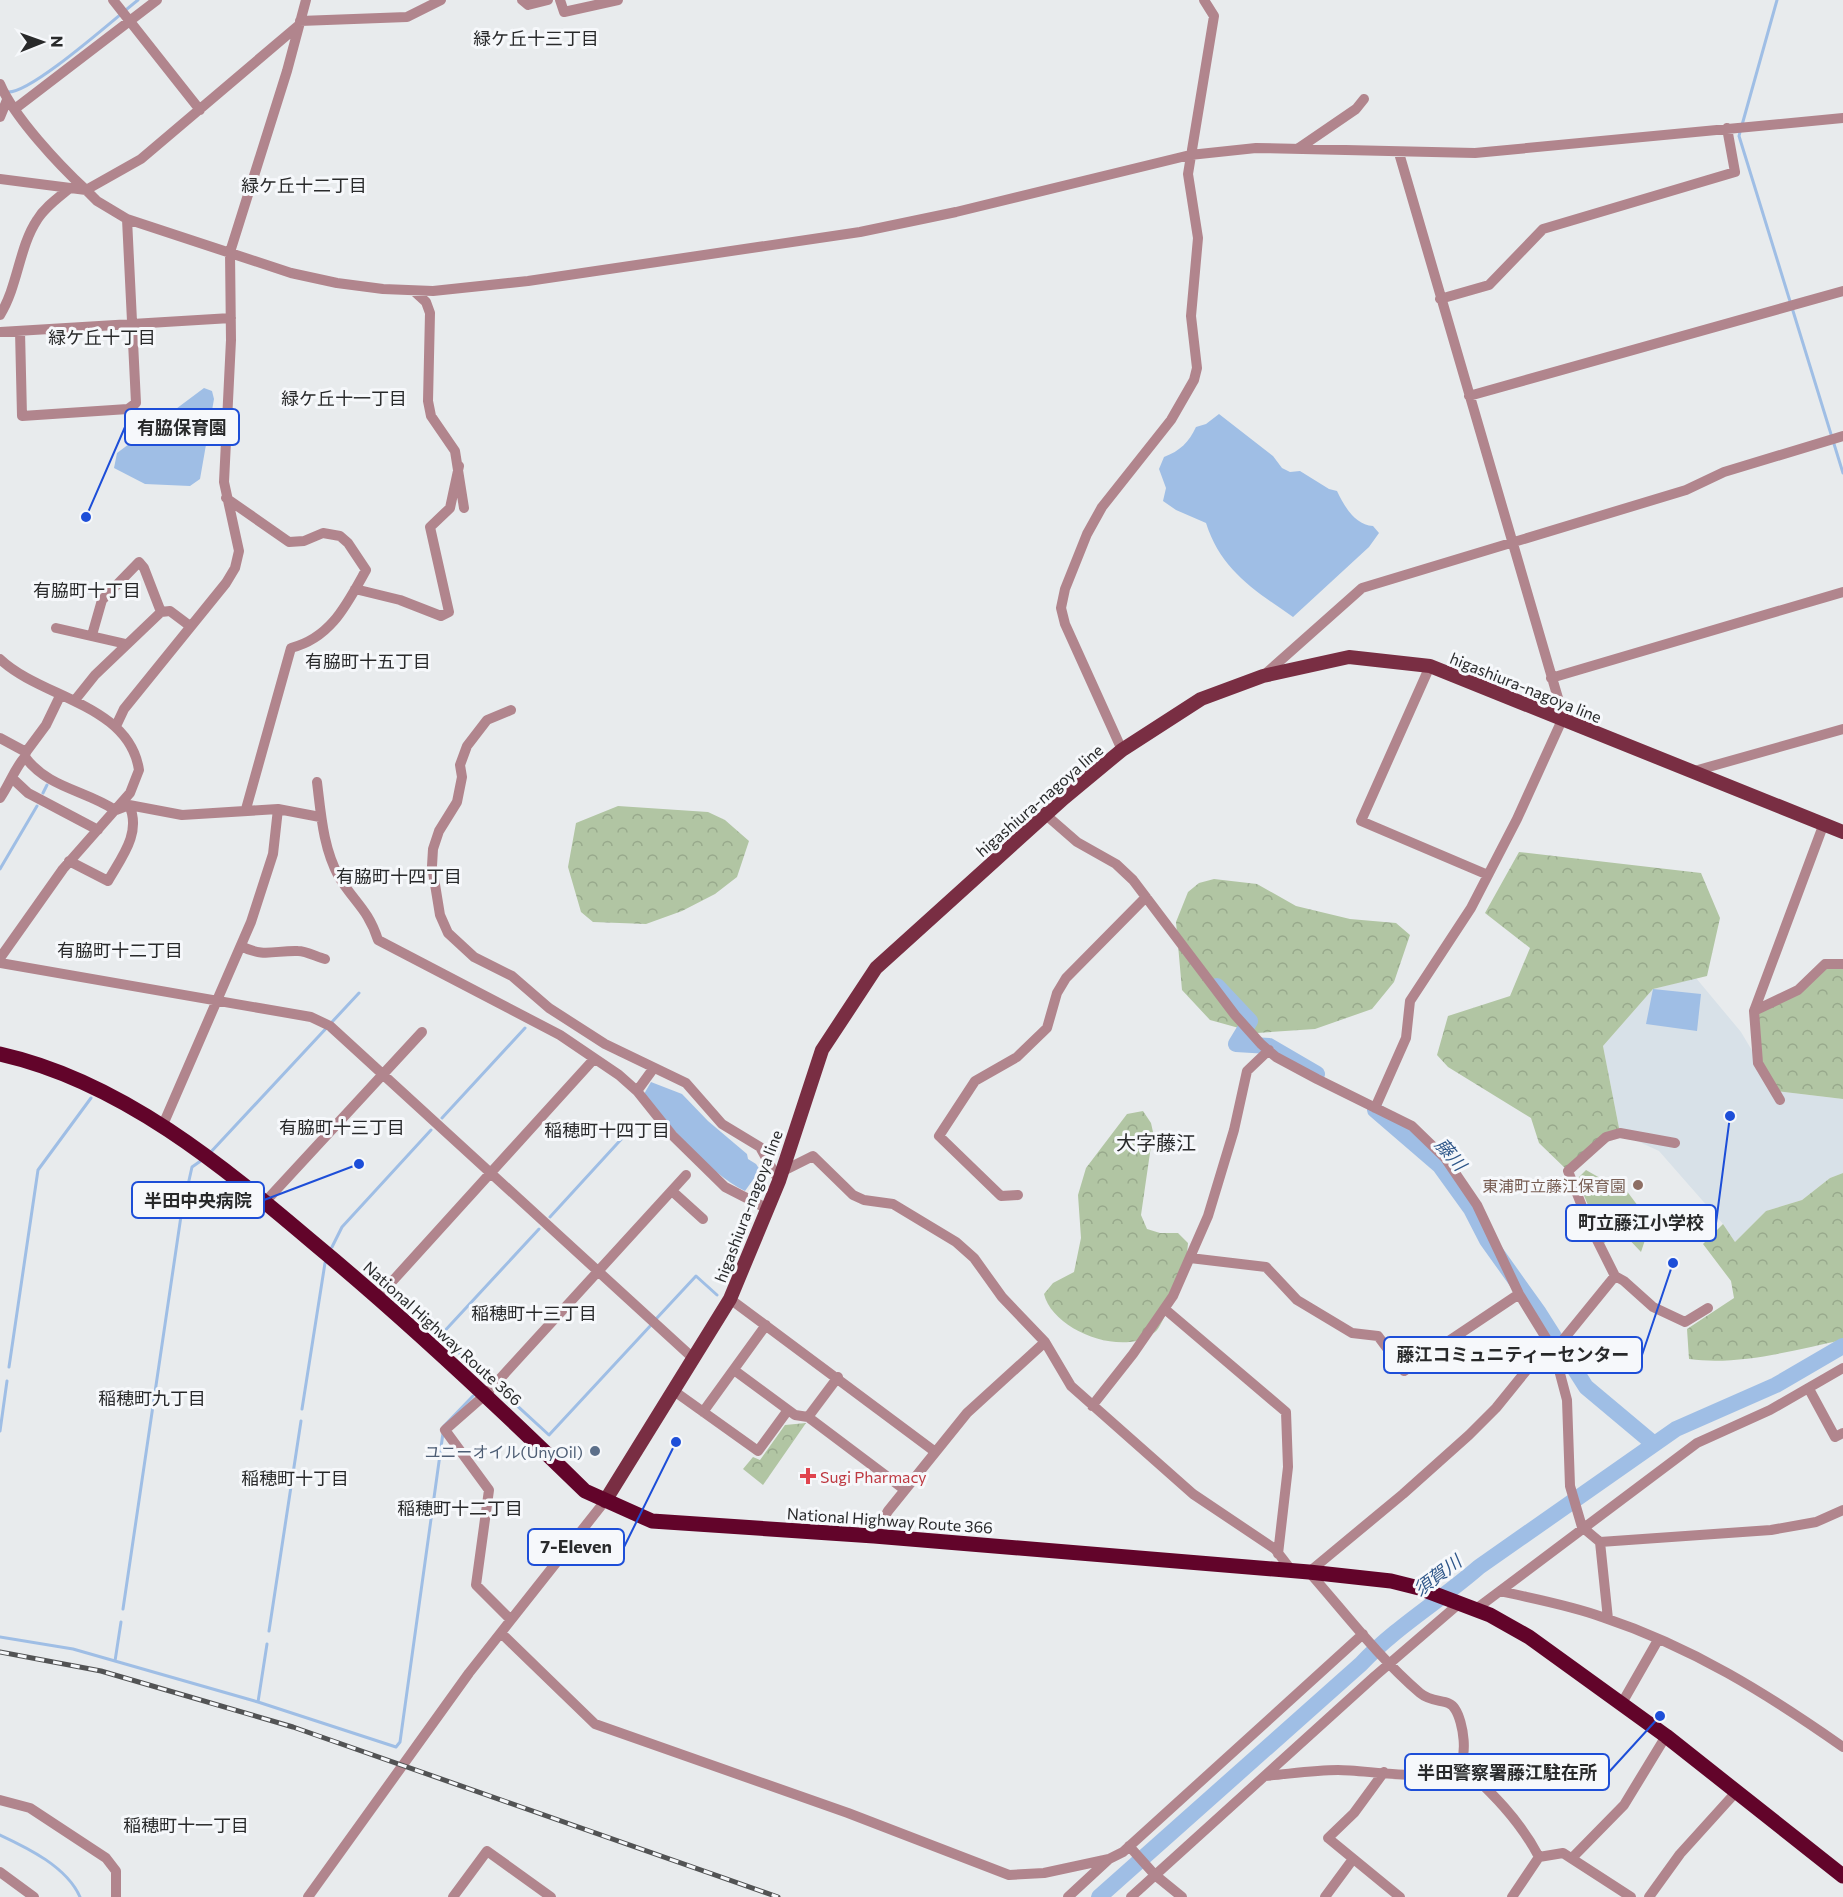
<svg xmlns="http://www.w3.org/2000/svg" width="1843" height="1897" viewBox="0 0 1843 1897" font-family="Commissioner,'Noto Sans JP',sans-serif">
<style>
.built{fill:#d8e1e8}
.forest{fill:url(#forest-crowns)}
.pitch{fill:#b1c5a3}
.water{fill:#9fbee5}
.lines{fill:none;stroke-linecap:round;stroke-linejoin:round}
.stream{stroke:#9fbee5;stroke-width:3}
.river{stroke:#9fbee5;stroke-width:16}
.minor{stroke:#b1858d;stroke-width:10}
.major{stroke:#792e43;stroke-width:14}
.highway{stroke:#62042a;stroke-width:15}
.rail-casing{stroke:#525354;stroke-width:5}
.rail{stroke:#f6f8fb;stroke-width:3;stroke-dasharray:9;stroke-linecap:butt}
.education-dot{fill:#8d6e63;stroke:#f6f8fb;stroke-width:2}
.service-dot{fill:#5c6f8a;stroke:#f6f8fb;stroke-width:2}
.health-dot{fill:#e0444e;stroke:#f6f8fb;stroke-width:2}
.labels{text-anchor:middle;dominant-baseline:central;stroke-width:6;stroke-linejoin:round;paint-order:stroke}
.street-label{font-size:16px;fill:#292a2b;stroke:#f6f8fb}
.education-label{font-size:16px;fill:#785e54;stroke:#f6f8fb;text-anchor:end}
.service-label{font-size:16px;fill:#4e5e75;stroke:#f6f8fb;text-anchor:end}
.health-label{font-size:16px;fill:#be3a42;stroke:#f6f8fb;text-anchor:start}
.neighbourhood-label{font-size:18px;fill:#292a2b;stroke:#f6f8fb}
.water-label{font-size:18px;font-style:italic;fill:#2e5689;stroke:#f6f8fb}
.quarter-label{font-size:20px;fill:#292a2b;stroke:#f6f8fb}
.leader{fill:none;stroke:#1d4ed8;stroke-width:2}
.callout-dot{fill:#1d4ed8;stroke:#f6f8fb;stroke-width:2}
.callout{fill:#f6f8fb;stroke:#1d4ed8;stroke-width:2}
.callout-label{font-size:18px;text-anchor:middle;font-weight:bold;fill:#292a2b}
</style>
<defs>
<pattern id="forest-crowns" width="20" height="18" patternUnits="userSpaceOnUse" patternTransform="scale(1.5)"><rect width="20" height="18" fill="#b1c5a3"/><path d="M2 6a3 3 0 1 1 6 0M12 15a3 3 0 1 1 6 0" fill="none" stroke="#98a98c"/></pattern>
</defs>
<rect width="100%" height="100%" fill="#e8ebed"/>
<path class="built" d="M1696,978l45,54 35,59 67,8v74l-13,5 -28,22 -36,11 -31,31 -12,-18 -64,-73 -39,-18 -17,-87 50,-57z"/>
<path class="forest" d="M618,806l90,6 17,8 24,21 -12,36 -22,17 -33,17 -36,13 -53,-2 -12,-10 -13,-45 8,-44z
M1519,852l182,21 19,45 -13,58 -54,13 -50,57 17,87 -52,38 -29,-28 -8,-25 -83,-51 -11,-12 11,-39 62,-20 20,-48 -45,-35z
M1214,879l43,5 39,22 54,13 46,4 14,12 -16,47 -22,27 -57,20 -58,4 -47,-13 -28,-30 -6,-68 12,-30 11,-9z
M1843,964v135l-67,-8 -18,-28 -4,-52 44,-21 27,-25z
M1143,1111l8,12 2,9 -12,83 6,14 13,4h18l10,10c-2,28 -9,49 -23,73 -3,5 -6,13 -10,16 -31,26 -102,-1 -111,-38l9,-11 21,-11 7,-34 -3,-43 8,-27 41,-54z
M1843,1173v167c-49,10 -104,26 -154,19l-2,-30 47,-31 -3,-17 -28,-37 20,-20 12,18 31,-31 36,-11 28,-22z
M806,1423l-43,62 -20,-16 10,-12 7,3 25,-35z"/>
<path class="pitch" d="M1586,1170l14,8h17l24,32 -9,8 14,19 -5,15 -19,-20 -18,11 -27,-64z"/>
<path class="water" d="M204,388l8,3 2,8 -14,80 -10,7 -45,-2 -31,-16 3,-15z
M1219,414l54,42 9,12 8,4 10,-1 29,18 8,2c7,15 18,34 36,35l6,7 -10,14 -76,70c-39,-27 -72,-47 -87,-94l-30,-13 -13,-9 3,-13 -7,-19 5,-12c16,-6 25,-15 32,-30l10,-3z
M1653,989l48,5 -4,37 -51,-7z
M651,1082l31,12 26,27 39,33 1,5 8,5 4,6 -15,21c-38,-19 -75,-65 -101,-97z"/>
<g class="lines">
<path class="stream" d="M8,92c24,1 107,-74 130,-92
M1742,125l35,-125
M1740,132l-1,4 104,337
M43,793l4,-8
M0,869l37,-63
M442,1118l83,-90
M209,1154l150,-161
M550,1217l87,-95
M332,1247l10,-20 89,-97
M656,1319l40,-43 21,19
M9,1367l29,-197 53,-72
M489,1380l-49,-44 99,-107
M500,1390l49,45 103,-111
M302,1409l23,-146
M444,1426l29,-30
M0,1431l7,-50
M123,1609l58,-393 11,-49 10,-7
M269,1631l32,-210
M0,1637l73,12 185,53 138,45 4,-5 43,-309
M115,1661l6,-39
M258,1702l9,-58
M0,1835c28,13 67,32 80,62"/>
<path class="river" d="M1217,986l33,35 -14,23 33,2 48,28
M1375,1110l65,56 31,43 16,31 52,73 47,74 68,57
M1099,1897l262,-233c36,-38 79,-63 118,-97l197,-138 100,-44 67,-39"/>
<path class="minor" d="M113,0l87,110
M522,0l6,5 20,-5
M560,0l4,12 54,-12
M300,21l107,-4 34,-17
M0,84c14,33 59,81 86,106l55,-31 158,-134
M16,108l141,-108
M0,117l7,-17
M1299,148l57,-39 8,-10
M0,179l86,11 11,11 30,18 164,54 46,10 46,6 50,2 95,-10 332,-49 96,-20 234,-57 66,-7 219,5 368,-35
M414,291l12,11 4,11 -2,88 3,15 24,35 9,57
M1440,299l49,-14 54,-56 192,-57 -8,-44
M0,315c18,-29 19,-68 37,-95 8,-13 21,-22 33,-32
M20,331l2,85 106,-7 8,-6 -9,-184
M0,332l231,-14
M1469,396l374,-105
M226,498l63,44 15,-1 19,-8 17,3 8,7 18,27c-19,34 -35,68 -75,78l-45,161
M355,589l45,11 41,16 8,-4 -19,-85 20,-19 9,-42
M56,628l70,16
M92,635l10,-35 37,-38 5,6 17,44 9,-1 20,15
M0,659c41,39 129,45 139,111l-9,23 -67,76 -63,89
M1430,666l-69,155 127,54
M1263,676l99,-88 324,-98 38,-18 119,-36
M1551,678l292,-86
M75,700l20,-25 66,-63
M511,710l-24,10 -20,26 -7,19 2,12 -5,25 -18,29 -6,18 -1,17 8,49 8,18 26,24 38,19 37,32 56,36 81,39 36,41 38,23 19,34
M116,726l8,-17 102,-126 9,-15 4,-17 -15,-69 7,-142 -1,-88 57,-181 19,-71
M0,738l26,14 -1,5c23,31 60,33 90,53
M1122,750l-57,-126 -4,-16 4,-19 22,-55 15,-27 69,-87 23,-40 3,-12 -6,-52 7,-78 -10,-64 26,-158 -10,-16
M26,752l20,-27 14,-29
M1691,772l152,-43
M13,779l15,14 70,37
M317,782c4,32 6,66 22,95 15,25 29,32 39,63l182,95 59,40 18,16 36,45 52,51 41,21
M0,798c10,-14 14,-29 25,-41
M116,810l13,-5 53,10 96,-6 42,8
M1046,815l31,27 39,22 17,16 102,135 26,29 15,13 41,22 95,47 33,32 32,47 42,89 35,57 13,49 3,86 12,41 18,15 8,77
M69,861l39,20c13,-23 34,-48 21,-76
M241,946c22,12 35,4 57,5 8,0 19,6 27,8
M0,963l311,54 19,9 364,333
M1754,1011l44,-21 27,-26h18
M637,1091l16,-22
M1780,1100l-22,-37 -4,-52 69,-185
M1375,1108l31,-70 4,-37 61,-93 46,-89 45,-99 -2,-15 -161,-552
M162,1127l89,-205 22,-68 5,-45
M783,1171l30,-15 40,39 11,5 29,4 63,38 18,16 28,39 43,45 26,44 122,108 82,55 17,22
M672,1191l31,28
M1018,1195l-17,1 -62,-60 36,-55 42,-24 30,-29 10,-35 9,-15 80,-81
M265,1202l157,-170
M1190,1258l76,9 31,33 55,33 26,3 26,35 115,-77
M1615,1276l9,5 29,26 32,15 23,-14
M378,1297l216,-238
M730,1299l204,152
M1166,1310l120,102 2,55 -10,87
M734,1370l61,45 13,2 97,73
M1809,1389l26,48 8,-4
M674,1391l84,60 30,-41
M1092,1406l41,-52 40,-58 35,-80 26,-86 13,-59 22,-21
M703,1412l63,-87
M808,1417l30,-40
M874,1536l14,-25 79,-98 78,-71
M1600,1542l171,-12 45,-8 27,-12
M1500,1591c34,8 69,14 102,26 90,30 164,76 241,130
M1476,1609l221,-166 73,-33 73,-42
M511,1620l-35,-35 13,-95 -44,-60 41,-36 200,-219
M501,1633l94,91 253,89 161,62 35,-2 65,-14 14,-7 240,-218
M1622,1703l36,-63
M1461,1764c31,29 58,55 78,93
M1384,1772l-30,41 -26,25 72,59
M1265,1776c24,-2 49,-6 73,-6 28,0 95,12 117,-1 15,-9 8,-48 0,-60 -6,-11 -22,-5 -35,-16 -41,-35 -75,-80 -111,-121l94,-78 66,-59 27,-27 34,-42 24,-15 61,-75 -26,-52 -21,-53 38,-34 14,-4 55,10
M0,1800l30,8 76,50 10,13v26
M1129,1846l26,29 27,22
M1572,1858l52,-53 42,-69
M0,1872l34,25
M308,1897l161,-224 136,-172
M453,1897l34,-46 64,46
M1068,1897l41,-38
M1131,1897l244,-221 86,-74
M1325,1897l28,-38
M1512,1897l27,-40 24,-4 68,44
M1649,1897l31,-43 57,-63"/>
<path class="major" d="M605,1501l125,-202 49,-118 43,-131 54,-82 188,-170 58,-48 79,-51 62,-23 86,-19 81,9 413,166"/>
<path class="highway" d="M0,1054c121,27 223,112 316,191 94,78 182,161 269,246l67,30 222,15 435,36 82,9 28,7 71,27 39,22 137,99 177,140"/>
<defs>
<path id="rail" d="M0,1652l101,19 192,56 485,170"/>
</defs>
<use href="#rail" class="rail-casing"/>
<use href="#rail" class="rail"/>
</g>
<circle class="education-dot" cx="1638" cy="1185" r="6"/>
<circle class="service-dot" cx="595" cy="1451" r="6"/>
<path class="health-dot" d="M805 1467h6v6h6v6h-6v6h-6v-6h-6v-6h6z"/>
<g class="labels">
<g class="street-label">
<text transform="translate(1526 687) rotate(22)">higashiura-nagoya line</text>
<text transform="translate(1039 800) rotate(-41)">higashiura-nagoya line</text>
<text transform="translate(748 1206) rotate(-69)">higashiura-nagoya line</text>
<text transform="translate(443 1333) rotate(42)">National Highway Route 366</text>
<text transform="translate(890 1520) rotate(4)">National Highway Route 366</text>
</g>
<g class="education-label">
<text x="1626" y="1185">東浦町立藤江保育園</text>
</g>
<g class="service-label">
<text x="583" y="1451">ユニーオイル(UnyOil)</text>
</g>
<g class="health-label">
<text x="820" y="1476">Sugi Pharmacy</text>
</g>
<g class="neighbourhood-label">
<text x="536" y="38">緑ケ丘十三丁目</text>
<text x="304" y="185">緑ケ丘十二丁目</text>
<text x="102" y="337">緑ケ丘十丁目</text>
<text x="344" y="398">緑ケ丘十一丁目</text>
<text x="87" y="590">有脇町十丁目</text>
<text x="368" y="661">有脇町十五丁目</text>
<text x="399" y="876">有脇町十四丁目</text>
<text x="120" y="950">有脇町十二丁目</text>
<text x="342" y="1127">有脇町十三丁目</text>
<text x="607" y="1130">稲穂町十四丁目</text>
<text x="534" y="1313">稲穂町十三丁目</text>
<text x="152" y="1398">稲穂町九丁目</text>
<text x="295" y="1478">稲穂町十丁目</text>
<text x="460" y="1508">稲穂町十二丁目</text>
<text x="186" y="1825">稲穂町十一丁目</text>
</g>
<g class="water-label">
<text transform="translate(1451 1154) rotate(49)">藤川</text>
<text transform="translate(1437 1575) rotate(-37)">須賀川</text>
</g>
<g class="quarter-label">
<text x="1156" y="1142">大字藤江</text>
</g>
</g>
<path class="leader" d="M86 517L125 427M359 1164L264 1200M1730 1116L1716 1223M1673 1263L1642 1355M676 1442L624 1547M1660 1716L1609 1772"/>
<g class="callout-dot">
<circle cx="86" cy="517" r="6"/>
<circle cx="359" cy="1164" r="6"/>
<circle cx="1730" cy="1116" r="6"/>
<circle cx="1673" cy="1263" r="6"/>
<circle cx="676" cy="1442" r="6"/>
<circle cx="1660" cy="1716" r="6"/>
</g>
<g class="callout">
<rect x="125" y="409" width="114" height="36" rx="6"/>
<rect x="132" y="1182" width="132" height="36" rx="6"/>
<rect x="1566" y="1205" width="150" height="36" rx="6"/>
<rect x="1384" y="1337" width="258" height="36" rx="6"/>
<rect x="528" y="1529" width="96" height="36" rx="6"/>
<rect x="1405" y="1754" width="204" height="36" rx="6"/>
</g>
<g class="callout-label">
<text x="182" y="434">有脇保育園</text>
<text x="198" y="1207">半田中央病院</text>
<text x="1641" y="1229">町立藤江小学校</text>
<text x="1513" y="1361">藤江コミュニティーセンター</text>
<text x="576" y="1553">7-Eleven</text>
<text x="1507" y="1779">半田警察署藤江駐在所</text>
</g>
<g transform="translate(42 42) rotate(89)" stroke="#f6f8fb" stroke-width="4.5" paint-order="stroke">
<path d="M0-4.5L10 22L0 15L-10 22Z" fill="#292a2b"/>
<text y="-9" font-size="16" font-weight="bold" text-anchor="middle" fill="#292a2b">N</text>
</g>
</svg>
